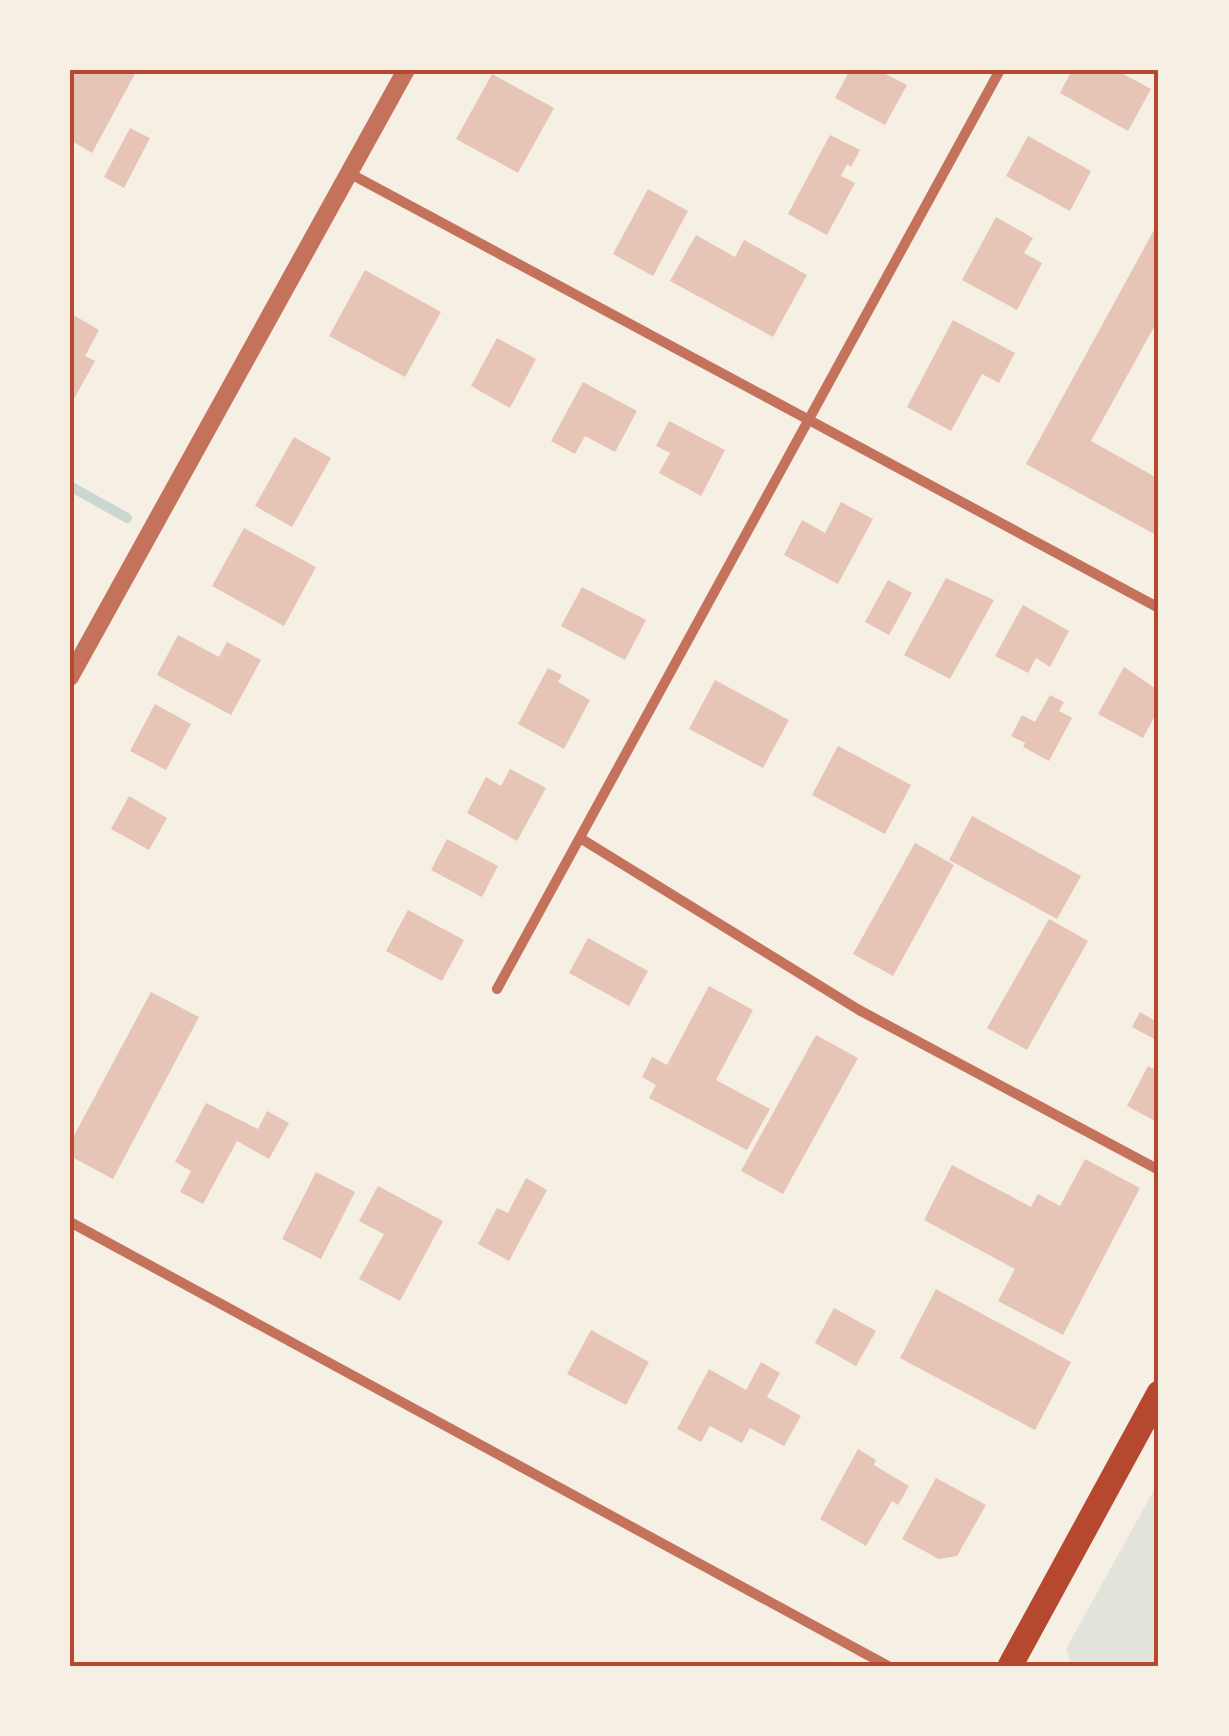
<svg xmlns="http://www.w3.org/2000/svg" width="1229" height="1736" viewBox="0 0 1229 1736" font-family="'PT Sans Narrow',sans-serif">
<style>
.green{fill:#e2e4dc}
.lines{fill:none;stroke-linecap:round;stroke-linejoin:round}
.stream{stroke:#c9d6d2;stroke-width:10}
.building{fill:#e6c5b7}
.minor{stroke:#c5725c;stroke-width:10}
.tertiary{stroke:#c5725c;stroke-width:18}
.primary{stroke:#b5482f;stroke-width:25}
.neatline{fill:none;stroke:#b5482f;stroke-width:4}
</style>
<rect width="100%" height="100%" fill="#f6efe4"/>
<path class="green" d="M1159,1481v185h-87l-6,-17z"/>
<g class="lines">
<path class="stream" d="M70,486l57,32"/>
</g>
<path class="building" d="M70,70h67l-45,83 -22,-13z
M850,70h28l29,15 -22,40 -50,-27z
M1072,70h44l35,19 -23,42 -68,-38z
M492,74l62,34 -36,65 -62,-34z
M130,128l20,10 -26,50 -20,-11z
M830,135l30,15 -9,17 -4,-3 -6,12 14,7 -28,52 -39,-21z
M1028,136l63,35 -21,40 -64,-35z
M648,189l40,22 -35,65 -40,-22z
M996,217l37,21 -9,15 18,10 -25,47 -55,-30z
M1159,221v97l-68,123 68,38 -1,57 -132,-72z
M696,235l39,22 9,-17 63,35 -34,62 -103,-56z
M365,270l76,42 -36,65 -76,-41z
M70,313l29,17 -14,26 10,5 -25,45z
M953,320l62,33 -16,30 -17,-9 -31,57 -44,-24z
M497,338l39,21 -26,49 -39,-22z
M583,382l54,29 -22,41 -30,-16 -10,18 -24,-13z
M669,421l56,29 -24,46 -42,-23 11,-20 -14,-7z
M294,437l37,21 -39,69 -37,-21z
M841,502l32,17 -35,65 -54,-29 18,-35 23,13z
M244,528l72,39 -32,59 -72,-40z
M946,578l48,22 -44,79 -46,-24z
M888,580l24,13 -23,42 -24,-13z
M582,587l64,33 -21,40 -64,-34z
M1023,605l46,26 -19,36 -14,-9 -8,15 -33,-17z
M178,635l41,22 8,-15 34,18 -30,55 -74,-40z
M1124,667l35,24v17l-16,30 -45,-24z
M548,668l14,7 -4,7 32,18 -26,49 -46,-25z
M715,680l74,40 -26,48 -74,-39z
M1050,695l14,7 -5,9 13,7 -23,43 -26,-14 2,-4 -14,-7 11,-21 13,7z
M155,704l36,20 -25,46 -36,-19z
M838,746l73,39 -26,49 -73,-39z
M510,769l36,19 -29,53 -50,-28 19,-36 15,9z
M129,796l38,22 -18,32 -38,-21z
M972,816l109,60 -24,43 -108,-59z
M447,839l51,27 -16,31 -51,-27z
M915,843l39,22 -61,111 -40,-22z
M408,910l56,30 -22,41 -56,-30z
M1049,919l39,22 -61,109 -40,-22z
M588,938l60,33 -19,35 -60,-33z
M709,986l44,24 -37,70 54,29 -23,41 -98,-52 7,-13 -14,-8 10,-20 15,8z
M151,992l48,25 -86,162 -43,-23v-13z
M1140,1012l19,11 -3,17 -24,-13z
M816,1035l42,23 -75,136 -42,-23z
M1159,1057v66l-32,-17 21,-40 5,3z
M206,1103l52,26 9,-18 22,12 -20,36 -32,-18 -34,63 -23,-12 11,-21 -16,-9z
M1085,1159l55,29 -77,147 -65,-34 17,-32 -91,-49 28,-55 79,42 7,-13 22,12z
M316,1172l39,20 -34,67 -39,-20z
M526,1178l21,12 -38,71 -31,-17 19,-36 11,5z
M378,1186l65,35 -43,80 -41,-22 25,-45 -25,-13z
M936,1289l135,73 -36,68 -135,-72z
M834,1308l42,23 -20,35 -41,-23z
M591,1330l58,32 -23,43 -59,-31z
M761,1362l19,11 -13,24 34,19 -17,30 -34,-18 -8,15 -32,-17 -9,16 -24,-13 32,-60 37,21z
M858,1449l18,11 -2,5 35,21 -11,19 -6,-4 -26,45 -46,-27z
M936,1478l50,27 -29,51 -18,3 -37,-20z"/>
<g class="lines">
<path class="minor" d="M349,173l810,435
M580,838l279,172 300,160
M497,989l503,-919
M70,1222l818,444"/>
<path class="tertiary" d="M70,677l336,-607"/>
<path class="primary" d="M1010,1666l149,-273"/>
</g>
<rect width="1229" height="1736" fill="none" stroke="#f6efe4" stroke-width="145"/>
<rect x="72" y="72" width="1084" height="1592" class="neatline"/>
</svg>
